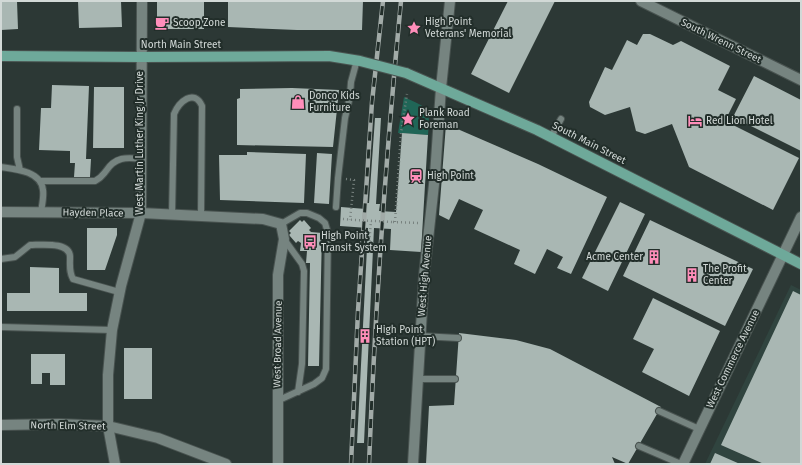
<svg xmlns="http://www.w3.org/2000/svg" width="802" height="465" viewBox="0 0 802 465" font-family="'Fira Sans',sans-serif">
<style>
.built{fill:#30443f}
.green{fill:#206657}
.building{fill:#a9b7b3}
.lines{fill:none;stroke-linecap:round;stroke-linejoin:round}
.service-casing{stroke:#495350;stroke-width:8}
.minor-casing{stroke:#495350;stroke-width:12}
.tertiary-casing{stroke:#495350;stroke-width:12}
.secondary-casing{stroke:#495350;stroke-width:12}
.primary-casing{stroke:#495350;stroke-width:12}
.path{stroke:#78827f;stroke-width:2.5;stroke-dasharray:1 3;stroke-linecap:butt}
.service{stroke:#768480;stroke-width:6}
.minor{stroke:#768480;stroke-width:10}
.tertiary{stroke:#768480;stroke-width:10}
.secondary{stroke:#768480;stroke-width:10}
.primary{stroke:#6ea99a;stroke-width:10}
.rail-casing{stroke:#a2aba8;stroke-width:4.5}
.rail{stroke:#222e2a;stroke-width:3;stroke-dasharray:9;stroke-linecap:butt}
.primary-bridge-casing{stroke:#495350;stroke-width:12;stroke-linecap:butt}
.path-bridge{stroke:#78827f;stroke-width:2.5;stroke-dasharray:1 3;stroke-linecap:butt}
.primary-bridge{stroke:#6ea99a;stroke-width:10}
.labels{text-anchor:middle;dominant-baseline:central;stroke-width:4;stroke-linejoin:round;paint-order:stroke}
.poi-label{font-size:10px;fill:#d2d9d7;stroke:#222e2a;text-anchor:start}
.street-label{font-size:10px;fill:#d2d9d7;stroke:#222e2a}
</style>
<rect width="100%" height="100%" fill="#2c3835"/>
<path class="built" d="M791,285l10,5v174h-96z"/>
<path class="green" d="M404,97c24,11 27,10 24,38l-30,-2z"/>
<path class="building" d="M1,1h16l1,28 -17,1z
M78,1h43l1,26 -43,1z
M157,1h47v28h-47z
M228,1h135l-1,29h-65l-69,-3z
M508,1h47l-46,92 -38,-19z
M643,34h7l23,11 8,-4 49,25 -12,24 18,9 -11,22 74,37 -26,52 -84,-43 -17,-43 -27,10 -9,-3 -6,-24 -25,8 -15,-8 -1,-5 16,-35 7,3 15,-30 10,5z
M754,76l47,24v51l-68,-34z
M52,85l37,1 -3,73h5l-1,18h-16l1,-14h-5v-12l-31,-1 2,-42h10z
M94,87h30v61h-31z
M292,88l47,2 -6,57 -96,-2v-46l3,-1v-9z
M375,118h6l-5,86h4l-1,7 17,1 6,-79 26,2 -7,117 -31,-2 1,-21 -17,-1 -10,215h-7l11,-215 -28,-2 1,-19 25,2v-6h3z
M446,124l92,40 69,33 -36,77 -14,-6 6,-11 -16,-8 -12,25 -21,-10 6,-14 -46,-21 9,-19 -24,-11 -10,21 -10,-5z
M247,152l59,2 -2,49 -84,-3 -1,-45h28z
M317,153l15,1 -3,50 -15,-1z
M620,202l25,12 -37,77 -26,-13z
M300,220l2,2 2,-2 7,8 -2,2 2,2 11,1 -3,133h-11l2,-103h-4l1,-12h-7l1,-8 -3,-2 -2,2 -7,-8 2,-2 -2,-2z
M650,220l103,49 -28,57 -102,-50z
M87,228h30v7l-12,35h-18z
M30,267l29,1v25h28v18h-80v-18h23z
M793,291l8,4v169h-37l-43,-19z
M653,298l67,33 -31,65 -47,-24 12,-23 -21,-10z
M459,333l57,7 34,9 111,58 -33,57 -16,-7 3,7h-189l3,-58 25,-1z
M124,348h28v51h-28z
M31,354h34v31h-15v-12h-8v11h-11z
M715,453l25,11h-30z"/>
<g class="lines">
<defs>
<path id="service" d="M17,109v48l3,13
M551,137l10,-18
M1,167c14,2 40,4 42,23 1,7 -1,15 -2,22
M40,181h55c6,-3 7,-5 11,-10 9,-14 20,-14 35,-12
M336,207l2,-29 7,-60 5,-22 1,-14 6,-22
M172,215l2,-101c5,-12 20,-26 28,-8l-1,110
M284,239l18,25 2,7 -2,93 -4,28
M1,259l14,-2 15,-12c11,0 41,-4 40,13 0,8 -1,14 3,21l46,13
M1,327l111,3
M420,336l38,2
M418,379h37
M277,401l37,-17 8,-6 4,-9 2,-136 -3,-10 -6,-5 -12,-5h-7l-19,11
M659,411l40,18
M639,446l42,18"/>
<path id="minor" d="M683,464l118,-247"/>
<path id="tertiary" d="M641,1l160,79
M1,212l140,1 122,6 18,5 3,15 -6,36v189
M1,425l58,-1 49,2 50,12 68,26
M413,464l11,-188 11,-101 6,-87 9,-87"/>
<path id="secondary" d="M115,464l-7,-38v-51l4,-45 9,-44 20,-73 1,-212"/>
<path id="primary" d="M1,56l140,1 188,-1 31,5
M406,73l131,57 264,134"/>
</defs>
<use href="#service" class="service-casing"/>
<use href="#minor" class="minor-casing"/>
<use href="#tertiary" class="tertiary-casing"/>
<use href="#secondary" class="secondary-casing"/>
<use href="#primary" class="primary-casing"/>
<path class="path" d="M346,179l8,1 -4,40
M343,219l12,1
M393,222l27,1
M395,222l6,-89 6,-39
M369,245l2,-24"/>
<use href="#service" class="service"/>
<use href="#minor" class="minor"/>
<use href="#tertiary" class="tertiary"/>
<use href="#secondary" class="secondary"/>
<use href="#primary" class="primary"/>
<defs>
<path id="rail" d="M351,464l7,-153 14,-209 11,-101
M369,464c6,-155 17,-309 32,-463"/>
</defs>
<use href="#rail" class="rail-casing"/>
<use href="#rail" class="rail"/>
<defs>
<path id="primary-bridge" d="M360,61l46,12"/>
</defs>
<use href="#primary-bridge" class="primary-bridge-casing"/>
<path class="path-bridge" d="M355,220l38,2"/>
<use href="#primary-bridge" class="primary-bridge"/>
</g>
<defs>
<symbol id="cafe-bare" viewBox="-9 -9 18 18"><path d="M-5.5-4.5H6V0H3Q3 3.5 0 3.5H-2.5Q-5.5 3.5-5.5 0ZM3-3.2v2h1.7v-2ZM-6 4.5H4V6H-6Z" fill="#ff8eba" stroke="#222e2a" stroke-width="2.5" paint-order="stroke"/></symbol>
<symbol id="sight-bare" viewBox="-9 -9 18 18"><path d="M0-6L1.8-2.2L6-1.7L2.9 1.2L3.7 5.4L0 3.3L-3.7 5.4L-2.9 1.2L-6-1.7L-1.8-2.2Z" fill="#ff8eba" stroke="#222e2a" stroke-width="2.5" paint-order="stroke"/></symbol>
<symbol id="shop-bare" viewBox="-9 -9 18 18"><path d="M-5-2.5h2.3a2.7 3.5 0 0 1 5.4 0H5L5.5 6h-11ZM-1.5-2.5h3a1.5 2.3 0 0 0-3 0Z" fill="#ff8eba" stroke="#222e2a" stroke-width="2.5" paint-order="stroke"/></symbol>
<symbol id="hotel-bare" viewBox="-9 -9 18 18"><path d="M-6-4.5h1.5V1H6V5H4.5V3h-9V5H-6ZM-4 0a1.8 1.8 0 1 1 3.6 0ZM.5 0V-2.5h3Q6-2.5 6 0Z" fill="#ff8eba" stroke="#222e2a" stroke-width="2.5" paint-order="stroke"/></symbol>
<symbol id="station-bare" viewBox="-9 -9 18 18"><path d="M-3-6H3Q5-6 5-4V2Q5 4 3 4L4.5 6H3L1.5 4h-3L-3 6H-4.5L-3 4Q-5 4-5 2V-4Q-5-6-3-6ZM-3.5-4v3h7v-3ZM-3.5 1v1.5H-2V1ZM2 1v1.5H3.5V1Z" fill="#ff8eba" stroke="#222e2a" stroke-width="2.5" paint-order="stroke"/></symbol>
<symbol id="bus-bare" viewBox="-9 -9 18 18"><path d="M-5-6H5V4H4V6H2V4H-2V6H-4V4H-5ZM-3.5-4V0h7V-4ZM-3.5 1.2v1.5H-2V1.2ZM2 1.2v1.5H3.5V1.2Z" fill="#ff8eba" stroke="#222e2a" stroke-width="2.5" paint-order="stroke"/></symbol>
<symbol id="building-bare" viewBox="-9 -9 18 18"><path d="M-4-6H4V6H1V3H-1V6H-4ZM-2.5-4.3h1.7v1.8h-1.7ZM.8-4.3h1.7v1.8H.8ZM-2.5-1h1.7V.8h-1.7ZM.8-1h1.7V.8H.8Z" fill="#ff8eba" stroke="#222e2a" stroke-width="2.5" paint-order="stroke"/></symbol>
</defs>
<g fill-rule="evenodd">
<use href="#cafe-bare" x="152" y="13" width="20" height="20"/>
<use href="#sight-bare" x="404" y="18" width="20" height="20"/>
<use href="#shop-bare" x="288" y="92" width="20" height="20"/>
<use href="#sight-bare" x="398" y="109" width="20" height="20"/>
<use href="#hotel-bare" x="685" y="111" width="20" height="20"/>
<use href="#station-bare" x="406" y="166" width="20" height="20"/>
<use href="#bus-bare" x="300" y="232" width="20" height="20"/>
<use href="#building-bare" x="644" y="247" width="20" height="20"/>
<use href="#building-bare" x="682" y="265" width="20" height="20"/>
<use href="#building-bare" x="355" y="326" width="20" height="20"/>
</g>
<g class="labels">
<g class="poi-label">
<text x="425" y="22">High Point<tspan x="425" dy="12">Veterans' Memorial</tspan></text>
<text x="173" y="23">Scoop Zone</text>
<text x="309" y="96">Donco Kids<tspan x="309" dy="12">Furniture</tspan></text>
<text x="419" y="113">Plank Road<tspan x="419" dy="12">Foreman</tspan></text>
<text x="706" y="121">Red Lion Hotel</text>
<text x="427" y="176">High Point</text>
<text x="321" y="236">High Point<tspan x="321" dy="12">Transit System</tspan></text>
<text x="643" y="257" text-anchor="end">Acme Center</text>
<text x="703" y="269">The Profit<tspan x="703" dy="12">Center</tspan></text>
<text x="376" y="330">High Point<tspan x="376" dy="12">Station (HPT)</tspan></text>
</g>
<g class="street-label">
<text transform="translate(721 41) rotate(26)">South Wrenn Street</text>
<text x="181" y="45">North Main Street</text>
<text transform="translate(140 143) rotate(-90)">West Martin Luther King Jr Drive</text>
<text transform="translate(589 143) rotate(27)">South Main Street</text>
<text transform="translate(93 213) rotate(1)">Hayden Place</text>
<text transform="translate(425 276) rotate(-85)">West High Avenue</text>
<text transform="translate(278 344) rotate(-89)">West Broad Avenue</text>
<text transform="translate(733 359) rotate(-64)">West Commerce Avenue</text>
<text transform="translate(68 426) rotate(1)">North Elm Street</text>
</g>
</g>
<rect width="802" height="465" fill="none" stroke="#d2d9d7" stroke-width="4"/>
</svg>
